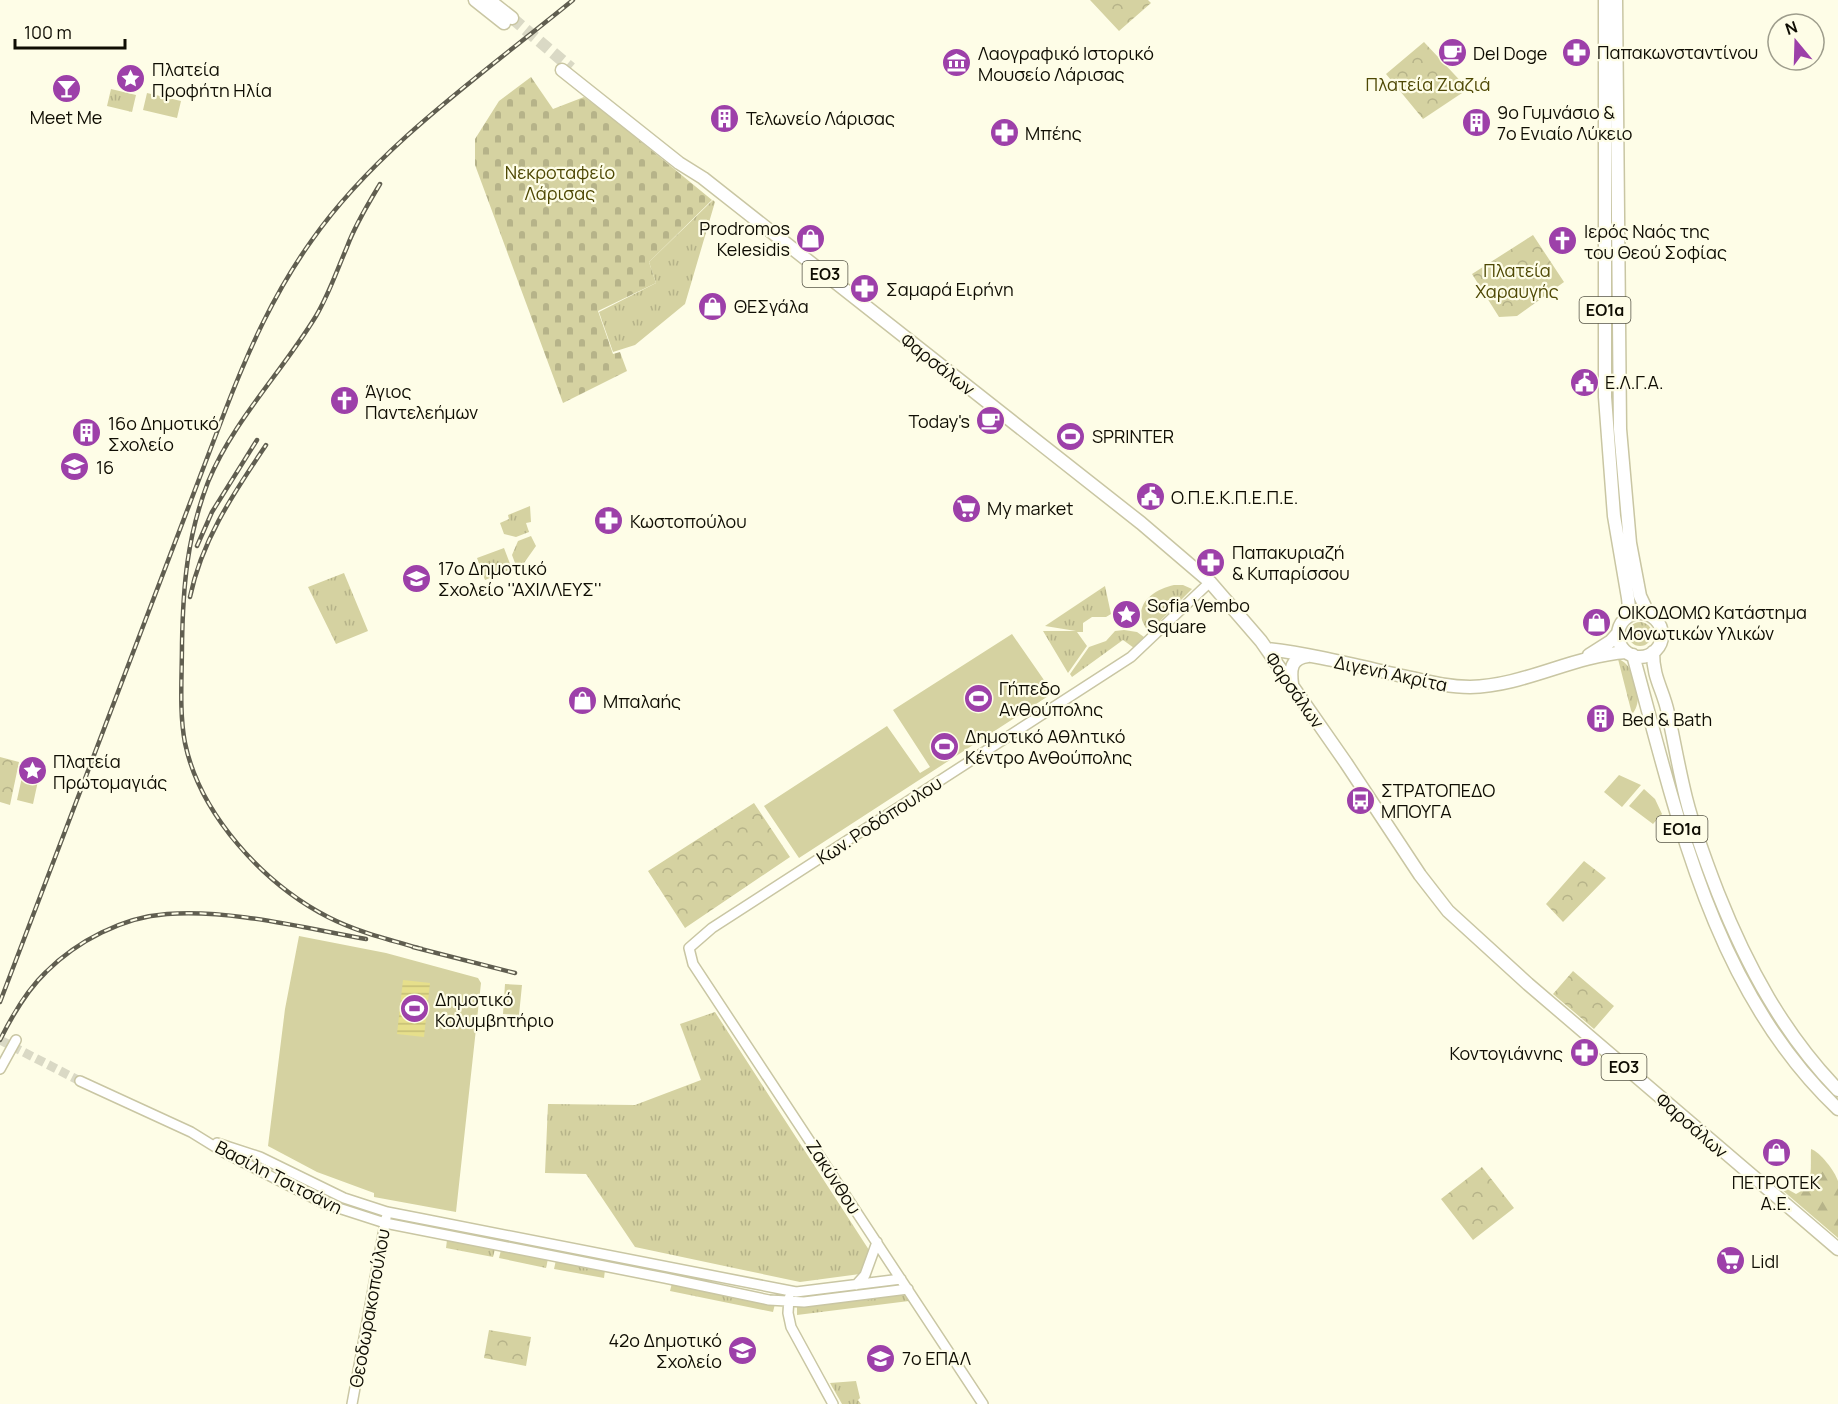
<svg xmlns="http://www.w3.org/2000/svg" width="1838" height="1404" viewBox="0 0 1838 1404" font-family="Manrope,sans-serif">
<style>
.grass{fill:url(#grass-tufts)}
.forest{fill:url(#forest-firs)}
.cemetery{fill:url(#cemetery-stones)}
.park{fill:url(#park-crowns)}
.garden{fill:#d5d2a1}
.water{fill:url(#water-rules)}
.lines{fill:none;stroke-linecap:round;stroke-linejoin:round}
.minor-tunnel{stroke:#dad9c5;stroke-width:9;stroke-dasharray:9 4.5;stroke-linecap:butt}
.major-tunnel{stroke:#dad9c5;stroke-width:12;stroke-dasharray:12 6;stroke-linecap:butt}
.minor-casing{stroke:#c9c6a3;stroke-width:12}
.major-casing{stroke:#c9c6a3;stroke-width:15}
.minor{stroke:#fff;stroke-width:9}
.major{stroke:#fff;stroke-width:12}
.rail-casing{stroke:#605e50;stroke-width:4.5}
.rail{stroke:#fefde7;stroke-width:2;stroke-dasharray:7;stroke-linecap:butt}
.labels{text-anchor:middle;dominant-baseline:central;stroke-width:4.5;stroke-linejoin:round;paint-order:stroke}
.shield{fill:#fefde7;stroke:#575547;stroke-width:1.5}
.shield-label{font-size:16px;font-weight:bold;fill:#0f0d03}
.poi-label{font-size:18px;fill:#0f0d03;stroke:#fefde7;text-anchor:start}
.park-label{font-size:18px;fill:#4e4804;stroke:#fefde7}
.street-label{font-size:18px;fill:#0f0d03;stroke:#fefde7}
</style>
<defs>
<pattern id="grass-tufts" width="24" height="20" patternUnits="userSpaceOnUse" patternTransform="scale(1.5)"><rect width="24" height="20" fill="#d5d2a1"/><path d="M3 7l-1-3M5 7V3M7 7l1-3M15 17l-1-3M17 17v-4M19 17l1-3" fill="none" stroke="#b6b389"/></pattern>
<pattern id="forest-firs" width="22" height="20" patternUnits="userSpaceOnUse" patternTransform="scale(1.5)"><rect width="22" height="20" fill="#d5d2a1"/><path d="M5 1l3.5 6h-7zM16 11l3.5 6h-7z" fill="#b6b389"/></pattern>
<pattern id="cemetery-stones" width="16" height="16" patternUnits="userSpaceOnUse" patternTransform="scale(1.5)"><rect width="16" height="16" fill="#d5d2a1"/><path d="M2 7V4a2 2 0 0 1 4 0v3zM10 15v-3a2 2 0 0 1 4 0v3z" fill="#b6b389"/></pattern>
<pattern id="park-crowns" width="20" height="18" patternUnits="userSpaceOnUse" patternTransform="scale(1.5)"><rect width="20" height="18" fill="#d5d2a1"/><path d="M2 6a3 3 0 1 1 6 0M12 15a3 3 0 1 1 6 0" fill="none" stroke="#b6b389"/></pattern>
<pattern id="water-rules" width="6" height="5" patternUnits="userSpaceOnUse" patternTransform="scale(1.5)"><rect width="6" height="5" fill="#e6df8b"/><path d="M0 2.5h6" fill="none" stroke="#c4be76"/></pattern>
</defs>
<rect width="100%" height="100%" fill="#fefde7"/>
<path class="grass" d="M111,89l25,6 -4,17 -25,-6z
M713,200l2,2 -30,102 -50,41 -22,7 -14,-40 57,-29 -7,-21z
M530,506l1,16 -5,1 3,9 -13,5 -12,-3 -4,-11 9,-4 -1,-4z
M531,536l5,10 -12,17h-9l-3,-8 6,-14z
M504,548l8,21 -27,11 -8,-22z
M344,573l24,58 -32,13 -28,-57z
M1174,585h9l9,4 -43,43c-20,-24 2,-42 25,-47z
M1105,586l6,28 -5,3h-14l-9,6v9h-6l10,14 -19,27 -25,-42h33l-31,-5z
M1628 634a12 12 0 1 1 24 0a12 12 0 1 1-24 0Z
M1124,630l13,2 7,5 -10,11 -11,-8 -51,37 -2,-3 19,-27 17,-6 9,-10z
M1618,659c17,5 27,42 14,55z
M715,1012l154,238 -9,24 -60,8 -165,-35 -49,-73 -41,-1 3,-69 87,1 66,-25 -21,-56z
M394,1219l269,50 -1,4 -268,-53z
M447,1240l48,9 -2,8 -47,-9z
M501,1250l47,9 -2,9 -47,-10z
M556,1260l49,10 -1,8 -50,-9z
M672,1283l103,21 -2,8 -103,-21z
M905,1294l4,7 -112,14v-8z
M856,1381l4,17 -2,2 3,4h-19l-12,-21z"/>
<path class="forest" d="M1811,1149c9,3 24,22 27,32 0,9 0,44 0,57l-57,-49 1,-3 14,8c19,-9 14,-27 15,-45z"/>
<path class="cemetery" d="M531,77l22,32 31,-12 22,16 106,87 -63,62 7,21 -58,28 15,43 7,-2 7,19 -64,32 -88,-238v-26l24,-38z"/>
<path class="park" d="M1090,0h58l3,3 -32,28z
M1424,42l44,47 -45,30 -37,-45z
M1533,235l31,47 -47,34 -18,1 -27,-43z
M0,757l19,5 -9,43 -10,-3z
M754,803l36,54 -105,71 -37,-57z
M1584,861l22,17 -43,44 -17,-18z
M1573,971l41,35 -20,23 -41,-35z
M1482,1167l32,41 -41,32 -32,-41z
M489,1330l42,7 -5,29 -42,-8z"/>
<path class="garden" d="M147,93l34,8 -4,17 -34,-8z
M1012,634l41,59 -254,165 -35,-52 123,-80 33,47 10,-6 -37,-57z
M1619,775l22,10 -19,22 -18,-15z
M22,777l16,4 -5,23 -16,-4z
M1644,789l11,10 7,15 -9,10 -24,-18z
M299,936l87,17 92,25 3,5 -25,229 -82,-15v-4l-57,-21 -49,-26 17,-137z
M505,984l17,1 -3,30 -16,-1z"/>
<path class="water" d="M403,980l27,3 -6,54 -27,-3z"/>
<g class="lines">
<path class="minor-tunnel" d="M0,1040l80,41"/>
<path class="major-tunnel" d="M512,18l59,50"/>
<defs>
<path id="minor" d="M0,1069l16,-29
M80,1081l111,51 34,21 98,50 62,20 280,55 104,22 35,2 104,-13
M217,1143l43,14 84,41 43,14 36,7 373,73 105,-13
M856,1285l9,-10 12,-33
M789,1298l-1,15 3,14 42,77
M352,1404l34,-186
M983,1404l-290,-440 -4,-16 23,-20 419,-271 79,-75"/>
<path id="major" d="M475,0l29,23
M489,0l23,18
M1605,0v397l9,119 14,82 1,10 -3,10
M1616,0l4,429 10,114 10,53 8,17
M562,70l117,93 24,15 438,345 69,59 51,59 85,122 74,112 28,36 80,73 310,265
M1618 635a22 22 0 1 1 44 0a22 22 0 1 1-44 0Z
M1267,649c44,5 87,16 131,26 24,5 47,12 72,12 54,-1 102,-31 156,-35
M1653,652c0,27 10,37 15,61 6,28 11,57 18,85 8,32 20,64 32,95 29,73 65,140 120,197
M1589,655l22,-14 8,-9
M1633,655c44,160 80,336 205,454
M1292,684c-2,-15 -1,-26 16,-28"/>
</defs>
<use href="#minor" class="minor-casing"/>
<use href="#major" class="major-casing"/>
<use href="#minor" class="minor"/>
<use href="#major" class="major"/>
<defs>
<path id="rail" d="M380,184c-12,20 -25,41 -33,63 -10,23 -18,47 -31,69 -34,56 -83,105 -108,166 -21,55 -25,104 -26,162 0,32 -3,68 3,99 15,72 79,141 143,174 29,15 62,23 94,32
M197,546l15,-34 45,-72
M190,597c12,-58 44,-104 76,-152
M413,947l102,26
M0,1002l225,-591c23,-60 49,-118 87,-171 66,-94 172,-167 261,-240
M0,1040c12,-24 26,-49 46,-68 31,-31 77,-55 121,-58 63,-5 137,14 199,25"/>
</defs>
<use href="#rail" class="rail-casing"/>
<use href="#rail" class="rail"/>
</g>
<defs>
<symbol id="pharmacy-disc" viewBox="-11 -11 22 22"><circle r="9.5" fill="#9d40a9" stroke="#fefde7"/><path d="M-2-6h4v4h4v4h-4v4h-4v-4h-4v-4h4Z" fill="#fff"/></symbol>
<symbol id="cafe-disc" viewBox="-11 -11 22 22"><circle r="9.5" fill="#9d40a9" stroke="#fefde7"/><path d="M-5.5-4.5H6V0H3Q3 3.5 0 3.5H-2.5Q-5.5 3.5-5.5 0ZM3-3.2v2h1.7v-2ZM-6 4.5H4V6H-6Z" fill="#fff"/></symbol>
<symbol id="museum-disc" viewBox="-11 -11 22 22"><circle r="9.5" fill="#9d40a9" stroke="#fefde7"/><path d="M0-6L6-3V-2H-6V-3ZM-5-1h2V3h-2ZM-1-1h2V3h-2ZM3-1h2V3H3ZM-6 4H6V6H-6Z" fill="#fff"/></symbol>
<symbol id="sight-disc" viewBox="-11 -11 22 22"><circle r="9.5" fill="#9d40a9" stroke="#fefde7"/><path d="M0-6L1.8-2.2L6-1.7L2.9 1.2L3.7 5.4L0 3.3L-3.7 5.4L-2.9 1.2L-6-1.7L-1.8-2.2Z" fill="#fff"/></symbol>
<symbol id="bar-disc" viewBox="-11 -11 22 22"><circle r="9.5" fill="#9d40a9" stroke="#fefde7"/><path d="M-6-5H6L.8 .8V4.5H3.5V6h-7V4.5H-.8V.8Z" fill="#fff"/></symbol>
<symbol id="building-disc" viewBox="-11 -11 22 22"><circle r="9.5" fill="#9d40a9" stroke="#fefde7"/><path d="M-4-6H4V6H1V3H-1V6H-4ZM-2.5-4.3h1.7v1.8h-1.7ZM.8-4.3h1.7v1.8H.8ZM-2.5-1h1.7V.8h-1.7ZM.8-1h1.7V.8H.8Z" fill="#fff"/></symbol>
<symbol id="shop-disc" viewBox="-11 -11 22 22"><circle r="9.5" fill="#9d40a9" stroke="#fefde7"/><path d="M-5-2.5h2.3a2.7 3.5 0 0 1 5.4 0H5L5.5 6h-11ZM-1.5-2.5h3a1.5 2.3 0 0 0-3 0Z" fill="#fff"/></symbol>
<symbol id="church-disc" viewBox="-11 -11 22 22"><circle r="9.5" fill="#9d40a9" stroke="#fefde7"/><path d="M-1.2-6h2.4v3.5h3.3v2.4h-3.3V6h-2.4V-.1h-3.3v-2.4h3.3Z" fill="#fff"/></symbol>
<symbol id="civic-disc" viewBox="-11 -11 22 22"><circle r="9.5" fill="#9d40a9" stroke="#fefde7"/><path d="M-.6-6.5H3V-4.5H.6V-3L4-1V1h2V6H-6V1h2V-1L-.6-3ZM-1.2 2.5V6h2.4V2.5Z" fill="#fff"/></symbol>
<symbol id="stadium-disc" viewBox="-11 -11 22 22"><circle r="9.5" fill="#9d40a9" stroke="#fefde7"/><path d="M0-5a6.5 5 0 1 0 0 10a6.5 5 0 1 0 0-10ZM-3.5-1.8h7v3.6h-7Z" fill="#fff"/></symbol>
<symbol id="school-disc" viewBox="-11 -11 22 22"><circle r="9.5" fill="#9d40a9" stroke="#fefde7"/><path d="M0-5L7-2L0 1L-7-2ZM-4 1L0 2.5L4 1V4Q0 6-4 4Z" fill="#fff"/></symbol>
<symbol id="supermarket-disc" viewBox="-11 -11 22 22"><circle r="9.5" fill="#9d40a9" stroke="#fefde7"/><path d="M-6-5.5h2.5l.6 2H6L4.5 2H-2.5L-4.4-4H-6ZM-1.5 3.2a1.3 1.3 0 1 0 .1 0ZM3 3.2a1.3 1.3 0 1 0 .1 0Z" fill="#fff"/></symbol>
<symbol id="bus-disc" viewBox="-11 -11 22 22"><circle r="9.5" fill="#9d40a9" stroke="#fefde7"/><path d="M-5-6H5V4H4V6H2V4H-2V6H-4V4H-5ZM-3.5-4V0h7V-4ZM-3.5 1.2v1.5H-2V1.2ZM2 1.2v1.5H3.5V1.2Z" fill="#fff"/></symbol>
</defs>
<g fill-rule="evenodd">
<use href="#pharmacy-disc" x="1560" y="36" width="33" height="33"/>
<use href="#cafe-disc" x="1436" y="36" width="33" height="33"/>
<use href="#museum-disc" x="940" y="46" width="33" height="33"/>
<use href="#sight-disc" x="114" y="62" width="33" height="33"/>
<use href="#bar-disc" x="50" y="72" width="33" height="33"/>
<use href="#building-disc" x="708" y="102" width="33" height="33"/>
<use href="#building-disc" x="1460" y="106" width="33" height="33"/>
<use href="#pharmacy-disc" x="988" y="116" width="33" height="33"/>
<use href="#shop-disc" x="794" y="222" width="33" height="33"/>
<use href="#church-disc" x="1546" y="224" width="33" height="33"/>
<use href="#pharmacy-disc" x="848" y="272" width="33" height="33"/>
<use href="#shop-disc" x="696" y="290" width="33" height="33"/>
<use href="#civic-disc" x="1568" y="366" width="33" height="33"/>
<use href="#church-disc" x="328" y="384" width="33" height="33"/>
<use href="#cafe-disc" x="974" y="404" width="33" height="33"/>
<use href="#building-disc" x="70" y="416" width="33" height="33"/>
<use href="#stadium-disc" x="1054" y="420" width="33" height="33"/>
<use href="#school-disc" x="58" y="450" width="33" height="33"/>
<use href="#civic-disc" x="1134" y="480" width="33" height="33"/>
<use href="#supermarket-disc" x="950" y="492" width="33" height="33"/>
<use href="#pharmacy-disc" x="592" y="504" width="33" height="33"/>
<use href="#pharmacy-disc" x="1194" y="546" width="33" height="33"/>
<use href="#school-disc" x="400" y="562" width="33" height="33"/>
<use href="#sight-disc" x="1110" y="598" width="33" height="33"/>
<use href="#shop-disc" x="1580" y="606" width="33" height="33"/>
<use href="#stadium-disc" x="962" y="682" width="33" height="33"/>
<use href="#shop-disc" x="566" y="684" width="33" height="33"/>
<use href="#building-disc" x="1584" y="702" width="33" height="33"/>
<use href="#stadium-disc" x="928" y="730" width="33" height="33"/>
<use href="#sight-disc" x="16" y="754" width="33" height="33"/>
<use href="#bus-disc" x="1344" y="784" width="33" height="33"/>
<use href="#stadium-disc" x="398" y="992" width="33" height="33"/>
<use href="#pharmacy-disc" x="1568" y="1036" width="33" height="33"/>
<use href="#shop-disc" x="1760" y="1136" width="33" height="33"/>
<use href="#supermarket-disc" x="1714" y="1244" width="33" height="33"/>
<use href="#school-disc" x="726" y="1334" width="33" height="33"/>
<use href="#school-disc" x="864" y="1342" width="33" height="33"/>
</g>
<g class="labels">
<g class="shield">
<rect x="802.5" y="261" width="45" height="26" rx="4.5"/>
<rect x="1579.5" y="297" width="51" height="26" rx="4.5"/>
<rect x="1656.5" y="816" width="51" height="26" rx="4.5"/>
<rect x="1601.5" y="1054" width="45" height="26" rx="4.5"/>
</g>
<g class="shield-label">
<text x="825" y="274">ΕΟ3</text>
<text x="1605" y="310">ΕΟ1α</text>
<text x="1682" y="829">ΕΟ1α</text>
<text x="1624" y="1067">ΕΟ3</text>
</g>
<g class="poi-label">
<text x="1597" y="52">Παπακωνσταντίνου</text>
<text x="978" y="53">Λαογραφικό Ιστορικό<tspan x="978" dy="21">Μουσείο Λάρισας</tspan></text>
<text x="1473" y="53">Del Doge</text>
<text x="152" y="69">Πλατεία<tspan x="152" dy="21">Προφήτη Ηλία</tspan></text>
<text x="1497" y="112">9ο Γυμνάσιο &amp;<tspan x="1497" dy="21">7ο Ενιαίο Λύκειο</tspan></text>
<text x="66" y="117" text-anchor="middle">Meet Me</text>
<text x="746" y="118">Τελωνείο Λάρισας</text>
<text x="1025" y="133">Μπέης</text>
<text x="790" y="228" text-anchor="end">Prodromos<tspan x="790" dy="21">Kelesidis</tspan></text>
<text x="1584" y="231">Ιερός Ναός της<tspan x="1584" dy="21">του Θεού Σοφίας</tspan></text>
<text x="886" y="289">Σαμαρά Ειρήνη</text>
<text x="734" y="306">ΘΕΣγάλα</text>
<text x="1605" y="382">Ε.Λ.Γ.Α.</text>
<text x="365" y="391">Άγιος<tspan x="365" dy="21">Παντελεήμων</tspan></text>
<text x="970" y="421" text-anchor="end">Today's</text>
<text x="108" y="423">16o Δημοτικό<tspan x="108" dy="21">Σχολείο</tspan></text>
<text x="1092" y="436">SPRINTER</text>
<text x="96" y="467">16</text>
<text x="1171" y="497">Ο.Π.Ε.Κ.Π.Ε.Π.Ε.</text>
<text x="987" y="508">My market</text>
<text x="630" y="521">Κωστοπούλου</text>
<text x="1232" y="552">Παπακυριαζή<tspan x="1232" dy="21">&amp; Κυπαρίσσου</tspan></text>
<text x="438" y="568">17ο Δημοτικό<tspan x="438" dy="21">Σχολείο ''ΑΧΙΛΛΕΥΣ''</tspan></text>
<text x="1147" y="605">Sofia Vembo<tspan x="1147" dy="21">Square</tspan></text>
<text x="1618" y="612">ΟΙΚΟΔΟΜΩ Κατάστημα<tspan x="1618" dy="21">Μονωτικών Υλικών</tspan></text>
<text x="999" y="688">Γήπεδο<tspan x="999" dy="21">Ανθούπολης</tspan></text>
<text x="603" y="701">Μπαλαής</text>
<text x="1622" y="719">Bed &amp; Bath</text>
<text x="965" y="736">Δημοτικό Αθλητικό<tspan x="965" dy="21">Κέντρο Ανθούπολης</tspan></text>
<text x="53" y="761">Πλατεία<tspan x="53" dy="21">Πρωτομαγιάς</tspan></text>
<text x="1381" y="790">ΣΤΡΑΤΟΠΕΔΟ<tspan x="1381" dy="21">ΜΠΟΥΓΑ</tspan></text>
<text x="435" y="999">Δημοτικό<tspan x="435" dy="21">Κολυμβητήριο</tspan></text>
<text x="1563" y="1053" text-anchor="end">Κοντογιάννης</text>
<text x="1776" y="1182" text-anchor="middle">ΠΕΤΡΟΤΕΚ<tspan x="1776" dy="21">Α.Ε.</tspan></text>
<text x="1751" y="1261">Lidl</text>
<text x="722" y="1340" text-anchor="end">42ο Δημοτικό<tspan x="722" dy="21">Σχολείο</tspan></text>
<text x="902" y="1358">7ο ΕΠΑΛ</text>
</g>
<g class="park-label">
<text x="1428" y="84">Πλατεία Ζιαζιά</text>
<text x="560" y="172">Νεκροταφείο<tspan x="560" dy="21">Λάρισας</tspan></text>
<text x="1517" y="270">Πλατεία<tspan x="1517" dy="21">Χαραυγής</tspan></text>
</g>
<g class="street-label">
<text transform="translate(938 364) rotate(38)">Φαρσάλων</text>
<text transform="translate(1391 673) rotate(12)">Διγενή Ακρίτα</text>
<text transform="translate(1295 690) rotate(55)">Φαρσάλων</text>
<text transform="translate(879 820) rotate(-33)">Κων. Ροδόπουλου</text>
<text transform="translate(1692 1125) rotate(41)">Φαρσάλων</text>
<text transform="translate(279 1177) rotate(27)">Βασίλη Τσιτσάνη</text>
<text transform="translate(834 1177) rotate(57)">Ζακύνθου</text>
<text transform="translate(369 1308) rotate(-80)">Θεοδωρακοπούλου</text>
</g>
</g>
<g transform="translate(1796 42) rotate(341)"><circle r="28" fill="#fefde7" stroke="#9e9d8c" stroke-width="1.5"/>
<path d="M0-4.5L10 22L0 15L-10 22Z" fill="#9d40a9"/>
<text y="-9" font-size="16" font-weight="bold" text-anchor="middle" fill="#0f0d03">N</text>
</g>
<path d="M15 39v9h110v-9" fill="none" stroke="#0f0d03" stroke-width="3"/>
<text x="24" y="39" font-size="18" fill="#0f0d03" stroke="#fefde7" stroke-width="4.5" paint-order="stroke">100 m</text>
</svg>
